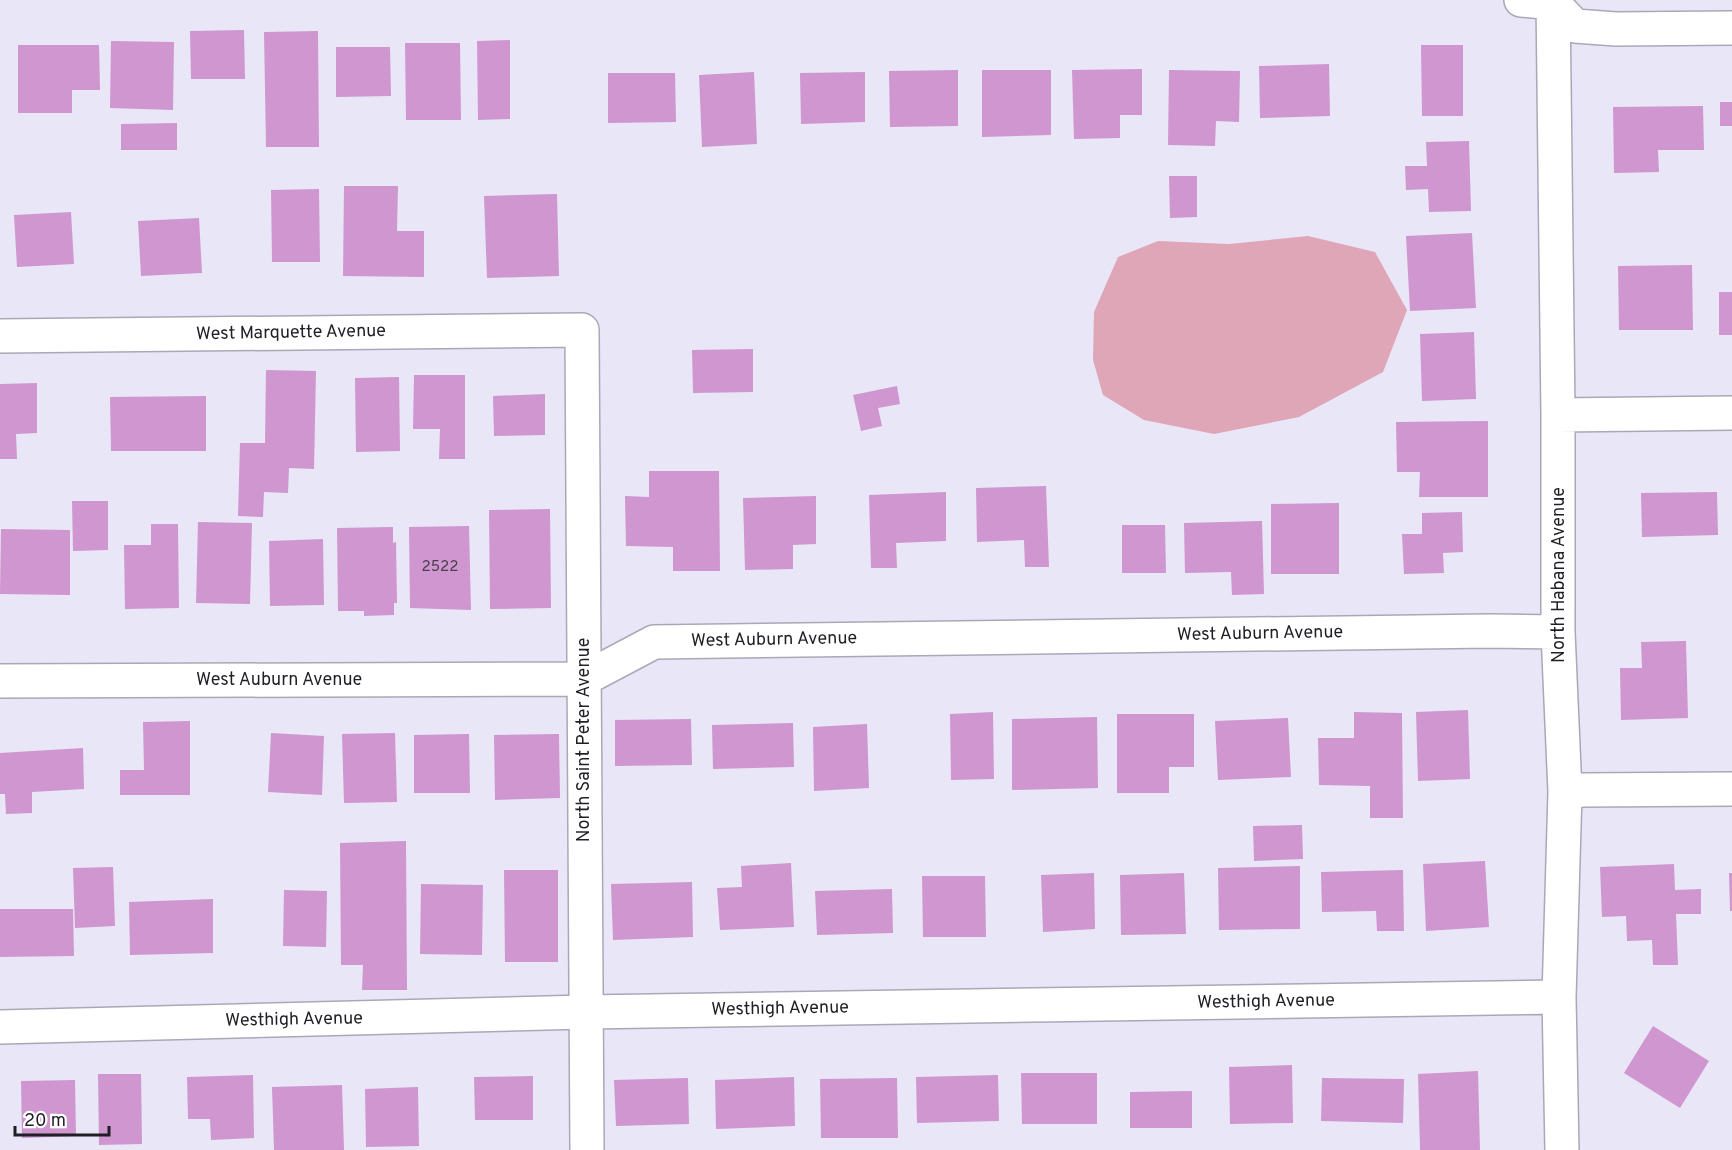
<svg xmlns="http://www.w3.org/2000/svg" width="1732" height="1150" viewBox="0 0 1732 1150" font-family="Overpass,sans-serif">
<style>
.green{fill:#dfa6b7}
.building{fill:#cf96cf}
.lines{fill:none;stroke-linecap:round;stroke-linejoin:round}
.minor-casing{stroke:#aaa8b7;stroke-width:36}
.minor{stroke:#fff;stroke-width:33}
.labels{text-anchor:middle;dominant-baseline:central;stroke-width:5;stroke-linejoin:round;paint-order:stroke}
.number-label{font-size:15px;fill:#4c3d50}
.street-label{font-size:18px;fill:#201f25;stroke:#fff}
</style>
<rect width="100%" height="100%" fill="#e9e6f7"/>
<path class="green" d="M1308,236l67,16 32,58 -24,62 -84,45 -85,17 -70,-14 -41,-25 -10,-35 1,-48 24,-55 40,-16 71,3z"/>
<path class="building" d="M244,30l1,49h-54l-1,-48z
M318,31l1,116h-53l-2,-115z
M510,40v79l-32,1 -1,-79z
M111,41l63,1 -1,68 -63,-2z
M405,43h55l1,77h-55z
M18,45h81l1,45h-28v23h-54z
M1421,45h42v71h-41z
M336,47h54l1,49 -55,1z
M1329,64l1,52 -70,2 -1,-52z
M1142,69v46h-22v23l-46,1 -2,-69z
M958,70v56l-68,1 -1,-56z
M982,70h69v65l-69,2z
M1169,70l71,1 -1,51 -23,-1 -1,25 -47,-1z
M754,72l3,72 -55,3 -3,-72z
M865,72v50l-64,2 -1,-51z
M608,73h67l1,49 -68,1z
M1720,102h12v24h-12z
M1703,106l1,44h-46l1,22 -45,1 -1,-66z
M177,123v27h-56v-26z
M1469,141l2,70 -42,1 -1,-23 -22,1 -1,-24h22l-1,-24z
M1169,176h28v41l-27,1z
M344,186h54l-1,45h27v46l-81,-1z
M319,189l1,73h-48l-1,-72z
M557,194l2,82 -72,2 -3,-82z
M71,212l3,52 -57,3 -3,-52z
M199,218l3,55 -61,3 -3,-55z
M1472,233l4,75 -66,3 -4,-75z
M1692,265l1,65h-74l-1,-64z
M1719,292h13v43h-13z
M1474,332l2,67 -54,2 -2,-67z
M753,349v43l-60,1 -1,-43z
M266,370l50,1 -2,98 -25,-1 -1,25 -24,-1 -1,25 -25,-1 2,-73h25z
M414,375h51v84h-26l1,-30h-27z
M399,377l1,74 -44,1 -1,-74z
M37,383v50l-21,1 1,25h-17v-75z
M897,386l3,18 -22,4 4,18 -21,5 -8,-36z
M545,394v41l-51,1 -1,-40z
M206,396v55h-95l-1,-54z
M1488,421v76h-69l1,-25h-23l-1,-50z
M649,471h70l1,100h-47v-24l-47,-1 -1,-50 24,1z
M1046,486l3,81h-24l-1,-27 -47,2 -1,-54z
M946,492v49l-50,2 1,25h-26l-2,-73z
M1717,492l1,43 -76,2 -1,-44z
M816,496v48l-23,1v24l-48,1 -2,-72z
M72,501h36v49l-35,1z
M1339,503v71h-68v-70z
M550,509l1,99 -61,1 -1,-99z
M1462,512l1,40 -20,1 1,20 -40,1 -2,-40h20v-21z
M1262,521l2,73 -32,1 -1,-23 -46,1 -1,-50z
M198,522l54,1 -2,81 -54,-1z
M151,524h27l1,84 -54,1 -1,-64h27z
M1122,525h43l1,48h-44z
M469,526l2,84 -61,-2 -1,-81z
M393,527v16l3,-1 1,61h-3v12l-30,1v-5h-26l-1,-83z
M1,529l69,1v65l-70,-1z
M323,539l1,66 -54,1 -1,-65z
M1686,641l2,77 -67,2 -1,-52h22l-1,-26z
M1468,710l2,69 -52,2 -2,-69z
M993,712l1,67 -43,1 -1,-66z
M1354,712l48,1 1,105h-33v-32l-51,-1 -1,-47h36z
M1117,714h77v53h-25v26h-52z
M1097,717l1,71 -86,2v-71z
M1288,718l3,59 -73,3 -3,-59z
M691,719l1,46 -77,1v-46z
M190,721v74h-70v-25h24l-1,-48z
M793,723l1,44 -81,2 -1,-44z
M867,724l2,64 -55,3 -1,-64z
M271,733l53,3 -2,59 -54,-3z
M395,733l2,69 -53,1 -2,-69z
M469,734l1,59h-56v-58z
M559,734l1,64 -65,2 -1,-65z
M83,748l1,41 -52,3v21l-26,1 -1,-20h-5v-41z
M1302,825l1,34 -49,2 -1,-35z
M406,841l1,149h-45l1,-25h-22l-1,-122z
M1485,861l4,66 -63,4 -3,-67z
M791,863l3,64 -74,3 -3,-42 25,-1 -1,-21z
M1674,864l1,26 26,-1v25h-25l2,51h-25l-1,-25 -25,1 -1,-25 -24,1 -2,-50z
M1300,866v63l-81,1 -1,-62z
M113,867l2,59 -40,2 -2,-60z
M504,870h54v92h-53z
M1403,870l1,61h-27l-1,-20 -54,1 -1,-40z
M1094,873l1,56 -52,3 -2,-57z
M1184,873l2,61 -65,1 -1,-60z
M1729,873h3v38h-2z
M922,876h63l1,61h-63z
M692,882l1,55 -80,3 -2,-56z
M421,884l62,1 -1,70 -62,-1z
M892,889l1,44 -76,2 -2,-44z
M284,890l43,1 -1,56 -43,-1z
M213,899v54l-83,2 -1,-53z
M0,909h73l1,47 -74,1z
M1653,1026l56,35 -29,47 -56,-35z
M1292,1065l1,58 -63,1 -1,-57z
M1478,1071l2,79h-60l-2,-76z
M1021,1073h76v51h-75z
M98,1074h43l1,70 -43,1z
M253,1075l1,63 -43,2 -1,-21h-22l-1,-42z
M998,1075l1,46 -82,2 -1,-46z
M533,1076v44h-58l-1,-43z
M794,1077l1,49 -79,3 -1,-49z
M688,1078l1,46 -73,2 -2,-46z
M897,1078l1,60h-77l-1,-59z
M1322,1078l82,1 -1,44 -82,-2z
M75,1080l1,56 -54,2 -1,-57z
M342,1085l2,65h-70l-2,-63z
M418,1087l1,59 -53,1 -1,-58z
M1192,1091v37h-62v-36z"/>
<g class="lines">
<defs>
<path id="minor" d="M1521,0l32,3 22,23 41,3 116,-1
M1553,0l5,415v217l7,160 -6,205 3,153
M0,336l582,-6 5,820
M1558,415l174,-2
M0,681l584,-2 70,-37 835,-11 69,1
M1565,792l18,-2 149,-1
M0,1027l585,-15 974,-15"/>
</defs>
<use href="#minor" class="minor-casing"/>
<use href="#minor" class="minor"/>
</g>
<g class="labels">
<g class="number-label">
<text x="440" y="567">2522</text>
</g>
<g class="street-label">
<text transform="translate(291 333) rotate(-1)">West Marquette Avenue</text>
<text transform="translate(1559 575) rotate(-90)">North Habana Avenue</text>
<text transform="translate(1260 634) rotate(-1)">West Auburn Avenue</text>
<text transform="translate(774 640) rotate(-1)">West Auburn Avenue</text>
<text x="279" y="680">West Auburn Avenue</text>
<text transform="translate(584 740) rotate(-90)">North Saint Peter Avenue</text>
<text transform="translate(1266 1002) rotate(-1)">Westhigh Avenue</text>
<text transform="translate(780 1009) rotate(-1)">Westhigh Avenue</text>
<text transform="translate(294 1020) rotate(-1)">Westhigh Avenue</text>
</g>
</g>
<path d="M15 1126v9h94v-9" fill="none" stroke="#201f25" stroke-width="3"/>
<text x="24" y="1126" font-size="18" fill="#201f25" stroke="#ffffff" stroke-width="4.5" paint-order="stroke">20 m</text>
</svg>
